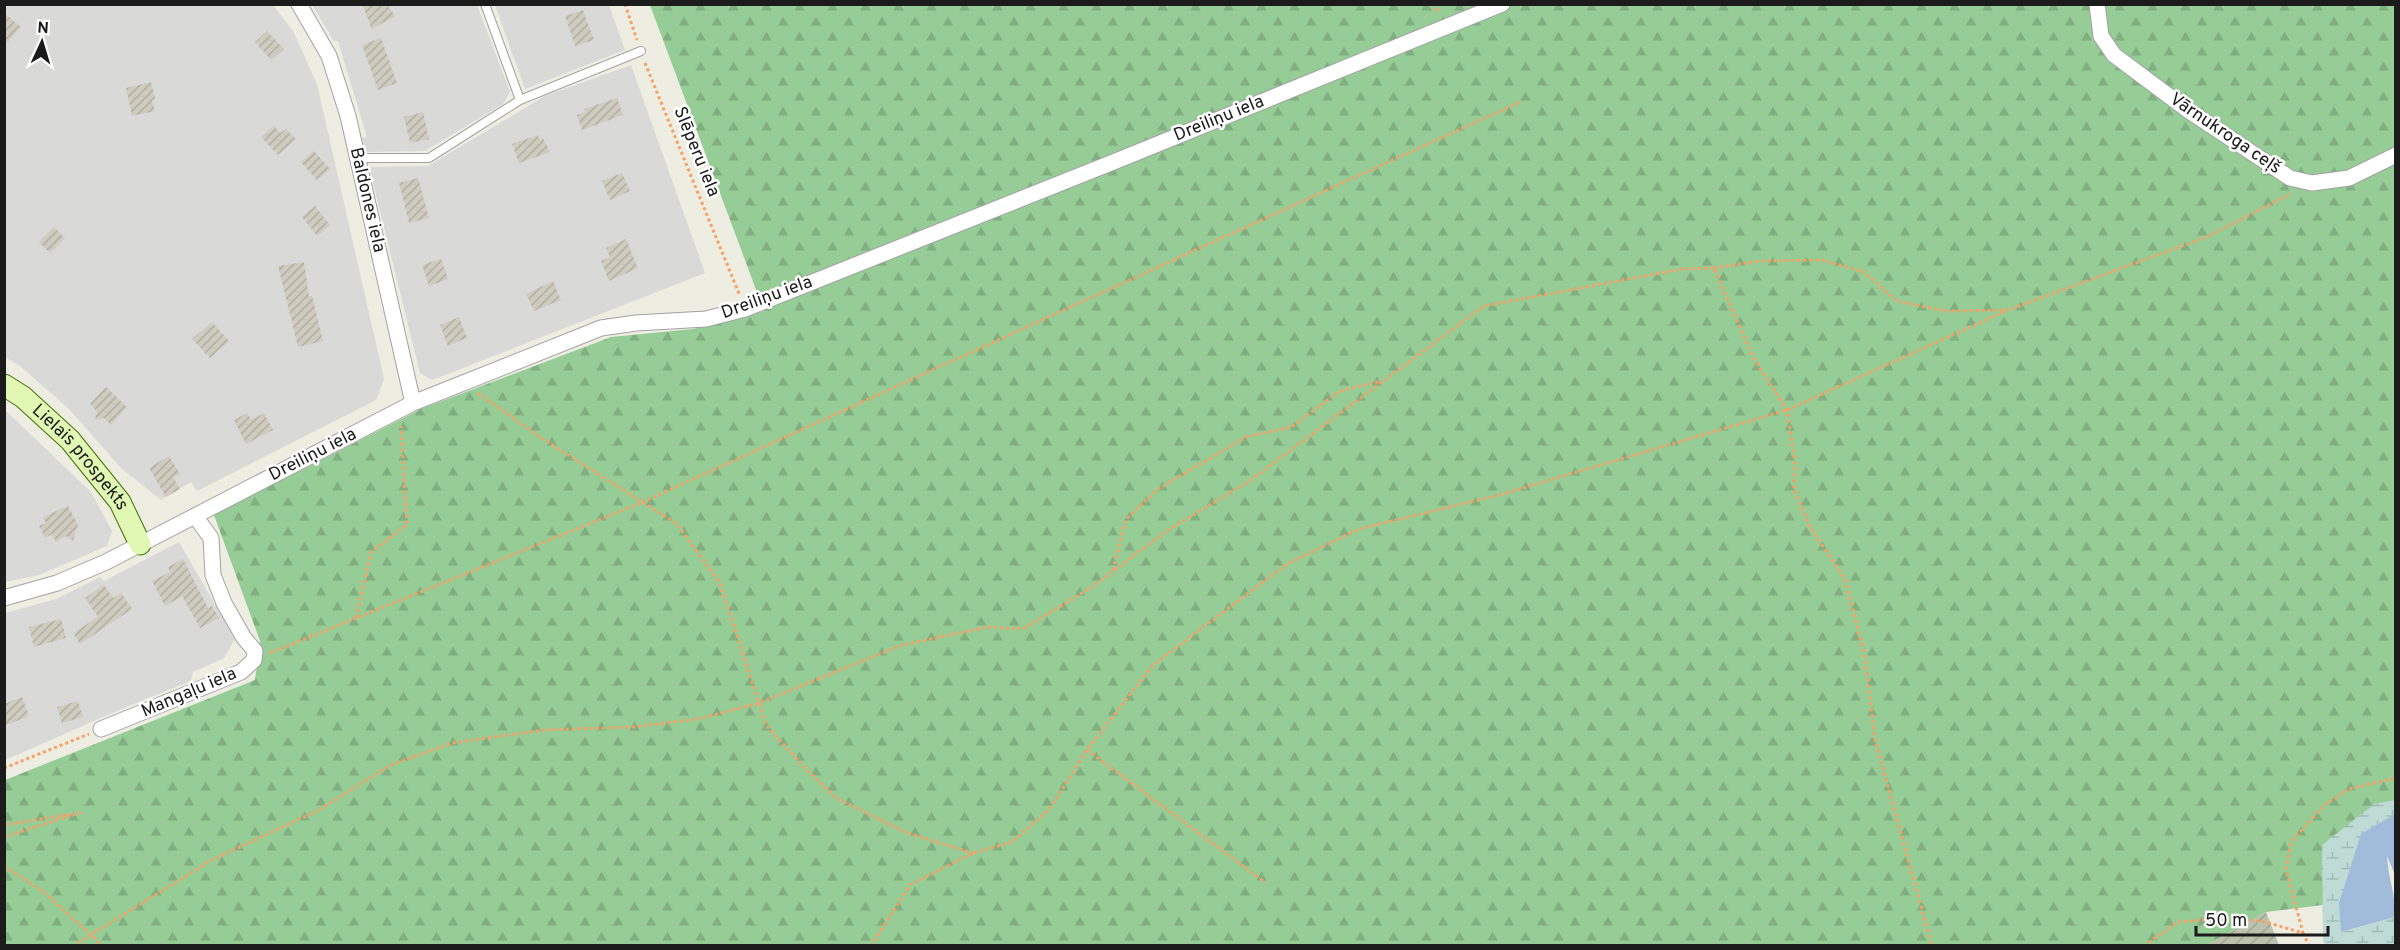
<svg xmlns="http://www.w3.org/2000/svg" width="2400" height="950" viewBox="0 0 2400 950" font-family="Overpass,sans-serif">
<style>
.residential{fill:#d9d9d8}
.construction{fill:url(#construction-furrows)}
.forest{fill:url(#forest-firs)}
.wetland{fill:url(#wetland-marsh)}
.water{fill:#a1bcdb}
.building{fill:url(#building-hatch)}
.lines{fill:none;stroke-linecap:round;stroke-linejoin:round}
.lane-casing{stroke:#a2a2a2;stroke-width:10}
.street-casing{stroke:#a2a2a2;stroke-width:17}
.secondary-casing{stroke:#446f06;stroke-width:23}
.path{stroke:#f8a167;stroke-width:3;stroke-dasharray:3 3;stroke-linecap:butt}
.lane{stroke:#fff;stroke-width:8}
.street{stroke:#fff;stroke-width:15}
.secondary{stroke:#e0f8b3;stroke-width:21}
.labels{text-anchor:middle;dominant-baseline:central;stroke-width:5;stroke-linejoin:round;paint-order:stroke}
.street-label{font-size:18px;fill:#1b1b1b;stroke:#fff}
</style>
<defs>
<pattern id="construction-furrows" width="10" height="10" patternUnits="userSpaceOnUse" patternTransform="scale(1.5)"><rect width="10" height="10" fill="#bbc1ad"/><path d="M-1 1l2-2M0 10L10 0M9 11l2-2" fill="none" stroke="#a0a594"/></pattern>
<pattern id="forest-firs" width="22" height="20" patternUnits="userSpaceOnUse" patternTransform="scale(1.5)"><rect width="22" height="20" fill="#96cc96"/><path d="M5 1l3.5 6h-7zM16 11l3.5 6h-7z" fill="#81af81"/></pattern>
<pattern id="wetland-marsh" width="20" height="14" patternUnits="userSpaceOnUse" patternTransform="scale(1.5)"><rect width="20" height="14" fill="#bedbd6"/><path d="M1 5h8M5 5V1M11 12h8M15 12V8" fill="none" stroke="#a3bbb7"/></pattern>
<pattern id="building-hatch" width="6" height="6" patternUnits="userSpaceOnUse" patternTransform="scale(1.5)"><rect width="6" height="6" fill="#cfcbbe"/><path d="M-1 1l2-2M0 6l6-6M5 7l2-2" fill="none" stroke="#b1aea3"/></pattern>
</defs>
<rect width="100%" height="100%" fill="#edede1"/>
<path class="residential" d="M4,5h269l20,26 24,53 67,295 -8,21 -179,91 -6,-9 -30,18 -40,-32 -52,-59 -49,-43 -15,-9z
M312,5h165l33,87 -7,12 -78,47 -59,1 -4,-14 5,-1 -29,-96h-4z
M495,5h114l16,45 -100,39z
M631,65l74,208 -273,107 -12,-7 -51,-206 59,-1 117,-70z
M4,409l87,83 21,39 -5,15 -68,29 -34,7z
M179,542l56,97 -11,19 -31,14 -2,9 -65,26 -121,53v-147l51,-14 44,-22 4,4z"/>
<path class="construction" d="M2266,912l13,33 -74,1z"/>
<path class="forest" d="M650,5h1745v809l-34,20 -22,69 -73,9 -61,34h-2200v-166l250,-100 5,-39 -46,-126 207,-106 190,-72 82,-8 71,-18z"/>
<path class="wetland" d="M2395,800v14l-34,20 -19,98 53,-15v28h-70l-2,-4 -1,-96 52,-41z"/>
<path class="water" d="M2395,814v61l-8,-19c1,22 9,39 8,61l-54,15 -2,-29 22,-69z"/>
<path class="building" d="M362,4h25l8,12 -23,13z
M583,10l11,30 -19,6 -10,-30z
M4,13l17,14 -17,19z
M267,31l17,18 -13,11 -16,-18z
M381,38l16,45 -19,7 -16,-45z
M151,82l4,17 -3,1 3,11 -23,5 -6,-28z
M617,98l6,17 -41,15 -5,-15 9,-3 -2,-3z
M423,112l6,27 -19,4 -6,-26z
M274,126l6,7 6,-4 10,10 -18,16 -17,-18z
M538,135l1,4 4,-1 7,14 -31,11 -7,-19z
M314,151l16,18 -13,11 -16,-18z
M622,173l8,18 -20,9 -8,-19z
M418,178l11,40 -20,5 -10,-40z
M315,206l15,19 -13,11 -15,-19z
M54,227l11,11 -15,15 -11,-11z
M626,239l12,29 -29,13 -8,-20 9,-4 -4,-9z
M441,259l7,20 -19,7 -7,-21z
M304,262l5,34h3l11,45 -25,6 -20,-81z
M553,281l8,19 -27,11 -8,-17z
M459,317l8,21 -19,8 -8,-21z
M212,322l17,19 -19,17 -18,-19z
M106,387l21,20 -16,18 -7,-7 -9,2 2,-9 -7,-7z
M247,413l4,7 13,-7 9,17 -27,14 -12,-24z
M169,456l11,18 -7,3 7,12 -14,8 -17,-29z
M68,506l10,19 -5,16 -7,-5 -10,6 -4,-8 -7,4 -6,-12 7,-3 -3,-6z
M183,559l25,49 4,-2 7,12 -19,10 -18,-32 -17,10 -13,-25 18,-9 -2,-5z
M104,585l9,13 8,-5 11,16 -52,35 -7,-11 25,-16 -13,-19z
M61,619l5,19 -32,9 -5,-20z
M22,697l7,19 -25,10v-22z
M78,701l5,16 -21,6 -5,-16z"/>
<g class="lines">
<defs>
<path id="lane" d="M485,4l35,96
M357,158h72l91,-58 121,-49"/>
<path id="street" d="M299,4l30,52 19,60 65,287
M2097,4l4,32 13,19 75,56 101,67 22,5 37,-5 47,-23
M4,598l53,-15 49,-21 307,-159 188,-75 35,-5 70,-4 39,-10 366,-146 391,-159
M101,729l140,-57 13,-12 1,-9 -11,-13 -20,-35 -11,-28 -2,-37 -16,-22"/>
<g id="secondary">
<path id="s1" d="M4,385l19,12 47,43 50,62 20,42"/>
</g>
</defs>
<use href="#lane" class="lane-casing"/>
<use href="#street" class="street-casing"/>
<use href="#secondary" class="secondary-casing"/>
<path class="path" d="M625,4l12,36
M1432,4l7,9
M645,63l95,233
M1714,268l45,-7 63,-1 42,12 33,29 48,10 61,-1
M478,393l65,46 134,85 43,59 46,142 37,41 33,32 71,35 66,20
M1113,570l13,-51 32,-30 88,-52 45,-10 49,-36 41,-10
M356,618l15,-66 36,-27 -6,-99
M270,653l373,-151 877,-400
M1087,750l179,133
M4,768l85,-34
M4,825l67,-11
M4,837l78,-25
M4,866l40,26 59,54
M2303,933l6,13
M73,946l137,-85 109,-51 72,-45 61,-22 92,-13 88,-3 66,-8 61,-16 143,-58 86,-18 35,2 69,-42 76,-57 80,-48 236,-176 198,-37 32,-1 40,91 33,51 8,51 -1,29 16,37 35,52 20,78 10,82 57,207
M871,946l39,-61 63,-32 39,-11 37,-32 38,-60 66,-85 134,-101 72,-35 140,-34 288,-85 221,-100 201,-74 81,-42
M2144,946l34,-24 38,-3 46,2 41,12 -17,-64 5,-27 32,-36 26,-17 47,-11"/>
<use href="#lane" class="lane"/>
<use href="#street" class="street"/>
<use href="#secondary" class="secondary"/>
</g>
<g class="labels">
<g class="street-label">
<text transform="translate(1219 119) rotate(-22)">Dreiliņu iela</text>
<text transform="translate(2225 134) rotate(34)">Vārnukroga ceļš</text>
<text transform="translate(696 152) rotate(68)">Slēperu iela</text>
<text transform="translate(367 200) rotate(77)">Baldones iela</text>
<text transform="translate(767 298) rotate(-20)">Dreiliņu iela</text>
<text transform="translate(313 455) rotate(-27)">Dreiliņu iela</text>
<text stroke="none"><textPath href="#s1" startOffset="106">Lielais prospekts</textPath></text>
<text transform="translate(189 693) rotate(-23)">Mangaļu iela</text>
</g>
</g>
<rect width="2400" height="950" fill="none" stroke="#1b1b1b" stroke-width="12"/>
<g transform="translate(42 42) rotate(4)" stroke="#ffffff" stroke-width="4.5" paint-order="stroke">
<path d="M0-4.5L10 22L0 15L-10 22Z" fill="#1b1b1b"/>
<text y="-9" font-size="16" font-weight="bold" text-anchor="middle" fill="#1b1b1b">N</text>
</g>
<path d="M2196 926v9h132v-9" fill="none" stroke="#1b1b1b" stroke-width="3"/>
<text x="2205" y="926" font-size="18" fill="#1b1b1b" stroke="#ffffff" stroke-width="4.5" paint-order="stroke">50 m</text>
</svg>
